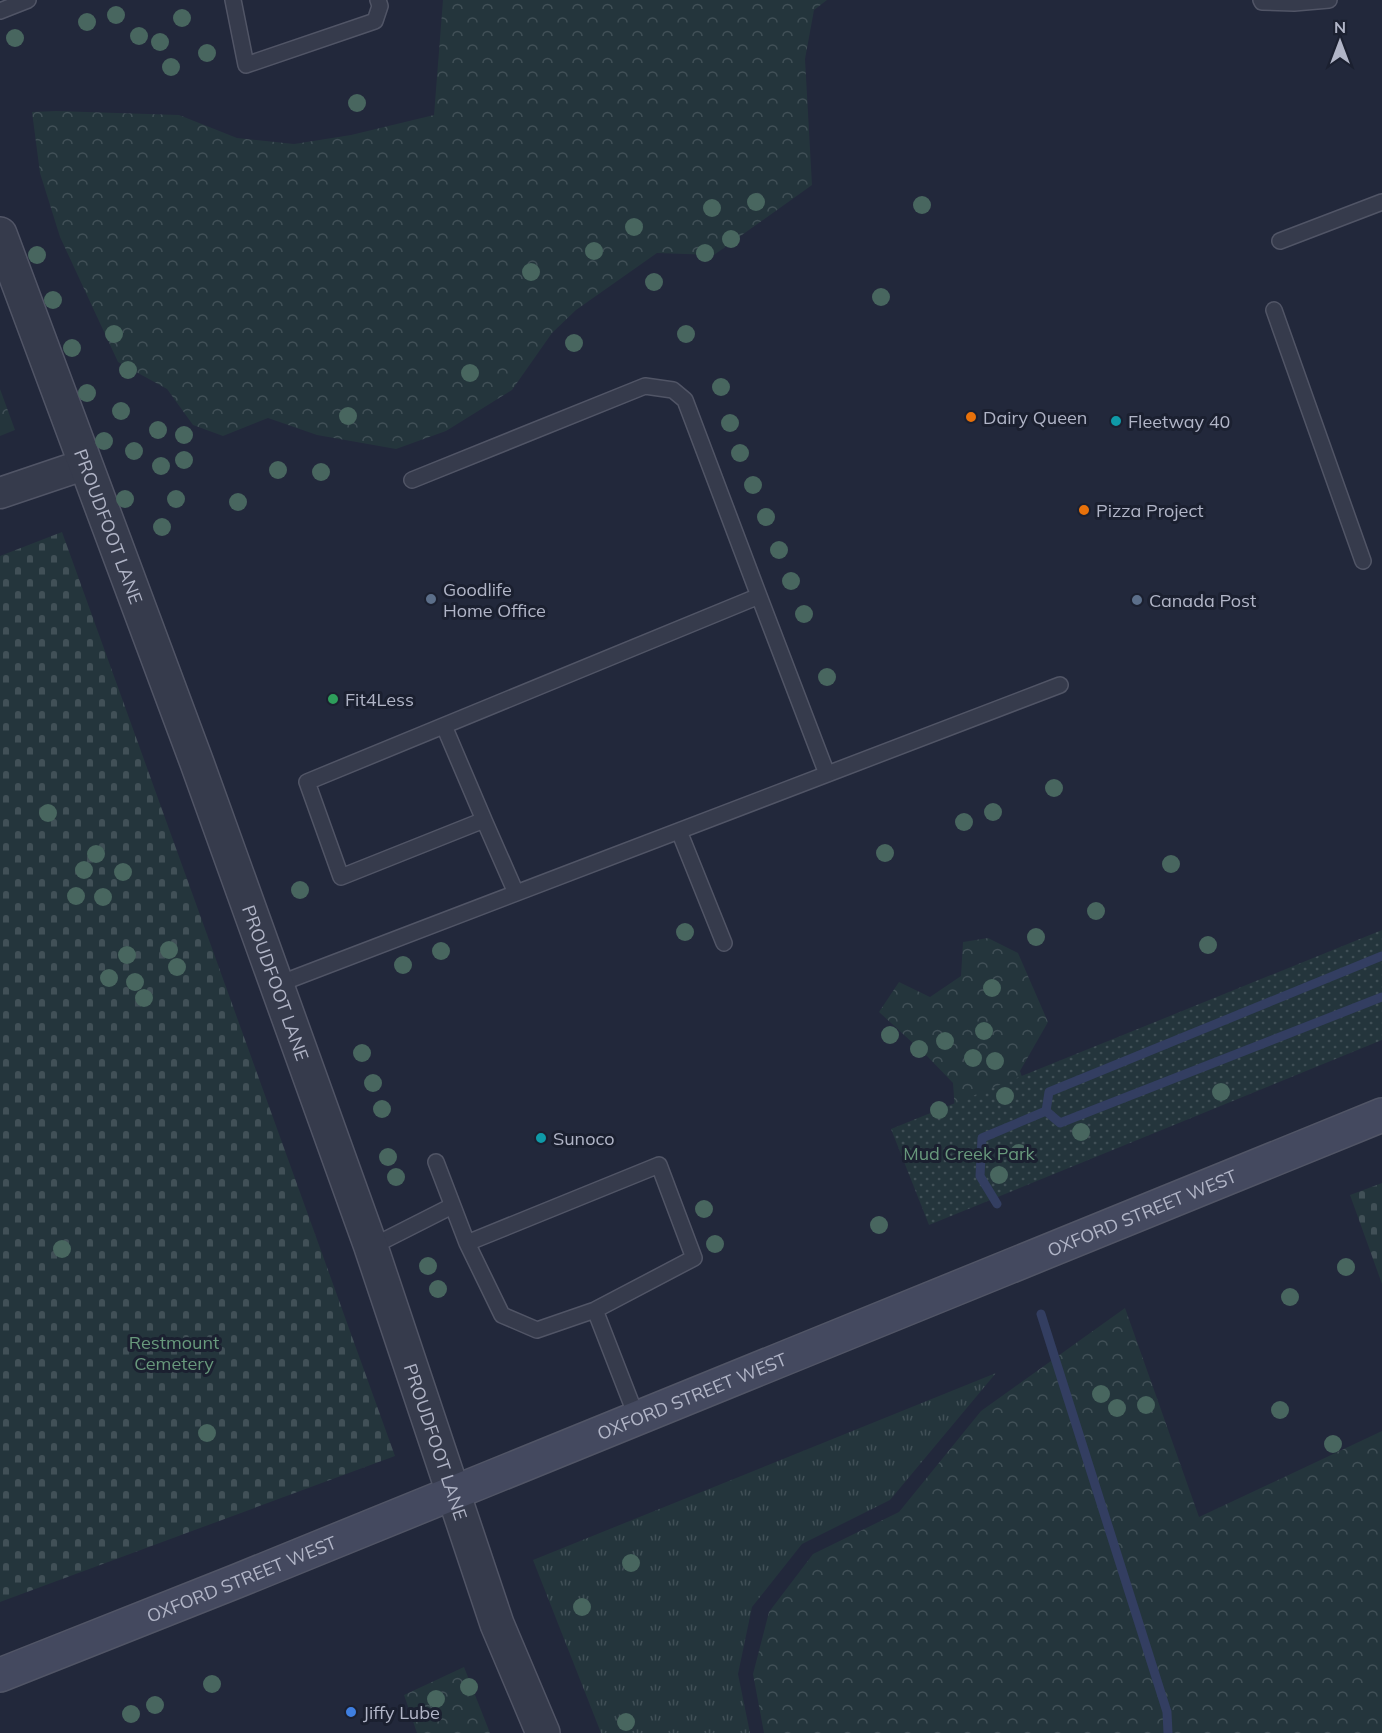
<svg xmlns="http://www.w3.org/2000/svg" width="1382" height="1733" viewBox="0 0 1382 1733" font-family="Mulish,sans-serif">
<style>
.grass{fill:url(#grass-tufts)}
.forest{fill:url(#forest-crowns)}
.cemetery{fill:url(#cemetery-stones)}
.park{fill:url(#park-dots)}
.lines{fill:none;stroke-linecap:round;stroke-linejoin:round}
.stream{stroke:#333e61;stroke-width:9}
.service-casing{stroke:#515566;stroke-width:18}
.minor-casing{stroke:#515566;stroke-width:33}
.tertiary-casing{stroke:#515566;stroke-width:36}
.secondary-casing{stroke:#515566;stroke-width:36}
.service{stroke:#363b4c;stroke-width:15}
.minor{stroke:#363b4c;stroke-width:30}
.tertiary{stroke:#363b4c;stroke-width:33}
.secondary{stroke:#44495f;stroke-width:33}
.tree{fill:#48665f}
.food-dot{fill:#e8710a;stroke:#1b2030;stroke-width:2}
.culture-dot{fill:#0f9aa8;stroke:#1b2030;stroke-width:2}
.service-dot{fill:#5c6f8a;stroke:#1b2030;stroke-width:2}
.leisure-dot{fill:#2e9e5b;stroke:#1b2030;stroke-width:2}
.shop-dot{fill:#3f7fe0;stroke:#1b2030;stroke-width:2}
.labels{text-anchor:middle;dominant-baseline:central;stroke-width:6;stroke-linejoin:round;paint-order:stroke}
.poi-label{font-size:18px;fill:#b1b5c7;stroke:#1b2030;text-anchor:start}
.street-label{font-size:18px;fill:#b1b5c7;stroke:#1b2030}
.park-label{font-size:18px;fill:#68997c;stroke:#1b2030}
</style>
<defs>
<pattern id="grass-tufts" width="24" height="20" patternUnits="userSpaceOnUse" patternTransform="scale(1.5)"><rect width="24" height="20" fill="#24353c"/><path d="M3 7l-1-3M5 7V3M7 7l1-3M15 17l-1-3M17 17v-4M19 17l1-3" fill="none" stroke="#415057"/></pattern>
<pattern id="forest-crowns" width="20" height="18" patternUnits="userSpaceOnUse" patternTransform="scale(1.5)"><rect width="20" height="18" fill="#24353c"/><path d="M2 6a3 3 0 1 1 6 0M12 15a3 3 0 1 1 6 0" fill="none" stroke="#415057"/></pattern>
<pattern id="cemetery-stones" width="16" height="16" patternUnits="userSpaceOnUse" patternTransform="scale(1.5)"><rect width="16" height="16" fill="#24353c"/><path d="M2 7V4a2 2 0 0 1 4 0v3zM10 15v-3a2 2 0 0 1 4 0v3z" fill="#415057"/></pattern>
<pattern id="park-dots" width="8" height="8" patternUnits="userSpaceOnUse" patternTransform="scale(1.5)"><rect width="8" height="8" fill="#24353c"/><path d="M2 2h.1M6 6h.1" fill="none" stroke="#415057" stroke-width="1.8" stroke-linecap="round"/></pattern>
</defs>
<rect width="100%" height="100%" fill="#22283b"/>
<path class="grass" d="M996,1373l-106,127 -88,44 -50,63 -14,67 12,59h-149l-68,-173z"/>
<path class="forest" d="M443,0h384l-13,10 -9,49 7,126 -98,70 -57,-2 -81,57 -24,23 -40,57 -66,41 -50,18 -79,-14 -49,-17 -45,18 -30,-11 -26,-36 -49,-27 -58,-125 -20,-64 -8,-61 24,-1 123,4 58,23 57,6 57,-9 83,-20z
M0,389l15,41 -15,6z
M988,938l30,15 30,69 -28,49 20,59 -84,-4 -3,-43 -26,-27 -48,-44 20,-30 31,15 31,-21 2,-34z
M1125,1308l74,209 183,-86v302h-618l-11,-59 16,-62 44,-58 86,-42 82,-101z
M464,1667l26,66h-73l-13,-38z"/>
<path class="cemetery" d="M62,532l333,924 -395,146v-1046z
M1382,1183v101l-32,-89z"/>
<path class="park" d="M1382,930v110l-453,185 -38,-96z"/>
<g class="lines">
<path class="stream" d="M1046,1111l3,-19 333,-136
M1046,1111l14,12 322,-126
M997,1204l-17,-28 2,-38 64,-27
M1041,1314l126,398 1,21"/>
<defs>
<path id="service" d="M233,0l13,65 129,-44 5,-15 -2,-6
M1261,0l1,2 32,1 35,-3
M0,11l28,-11
M1280,241l102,-39
M1274,310l89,251
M412,480l233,-94 28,4 12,10 74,196
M444,726l40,94
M679,831l45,112
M516,893l-32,-73 -143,57 -34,-95 452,-186 68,178
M276,985l784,-300
M436,1162l31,81 35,72 35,15 58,-20 99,-52 -35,-93 -192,78
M371,1247l81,-41
M595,1310l42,108"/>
<path id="minor" d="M0,493l86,-29"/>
<g id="tertiary">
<path id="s1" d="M0,234l197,529 174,484 126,377 46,109"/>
</g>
<g id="secondary">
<path id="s2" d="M0,1675l237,-94 1145,-466"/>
</g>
</defs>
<use href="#service" class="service-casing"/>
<use href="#minor" class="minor-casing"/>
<use href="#tertiary" class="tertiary-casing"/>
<use href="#secondary" class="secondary-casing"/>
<use href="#service" class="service"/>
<use href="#minor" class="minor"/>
<use href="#tertiary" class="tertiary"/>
<use href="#secondary" class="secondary"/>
</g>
<g class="tree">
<circle cx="116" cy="15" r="9"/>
<circle cx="182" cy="18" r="9"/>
<circle cx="87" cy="22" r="9"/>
<circle cx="139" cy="36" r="9"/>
<circle cx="15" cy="38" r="9"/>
<circle cx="160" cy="42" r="9"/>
<circle cx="207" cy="53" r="9"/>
<circle cx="171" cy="67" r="9"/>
<circle cx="357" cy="103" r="9"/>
<circle cx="756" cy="202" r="9"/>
<circle cx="922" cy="205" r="9"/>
<circle cx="712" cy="208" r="9"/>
<circle cx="634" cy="227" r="9"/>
<circle cx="731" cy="239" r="9"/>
<circle cx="594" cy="251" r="9"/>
<circle cx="705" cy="253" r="9"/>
<circle cx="37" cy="255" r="9"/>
<circle cx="531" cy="272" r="9"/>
<circle cx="654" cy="282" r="9"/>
<circle cx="881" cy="297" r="9"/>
<circle cx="53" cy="300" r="9"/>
<circle cx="114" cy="334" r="9"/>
<circle cx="686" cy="334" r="9"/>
<circle cx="574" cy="343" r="9"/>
<circle cx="72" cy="348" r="9"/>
<circle cx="128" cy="370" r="9"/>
<circle cx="470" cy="373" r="9"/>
<circle cx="721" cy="387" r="9"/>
<circle cx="87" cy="393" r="9"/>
<circle cx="121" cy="411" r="9"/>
<circle cx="348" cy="416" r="9"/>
<circle cx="730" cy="423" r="9"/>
<circle cx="158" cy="430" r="9"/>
<circle cx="184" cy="435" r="9"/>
<circle cx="104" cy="441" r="9"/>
<circle cx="134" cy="451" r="9"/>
<circle cx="740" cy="453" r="9"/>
<circle cx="184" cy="460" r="9"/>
<circle cx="161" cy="466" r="9"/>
<circle cx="278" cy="470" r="9"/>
<circle cx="321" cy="472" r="9"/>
<circle cx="753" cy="485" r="9"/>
<circle cx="125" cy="499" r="9"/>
<circle cx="176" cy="499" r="9"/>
<circle cx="238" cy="502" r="9"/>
<circle cx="766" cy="517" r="9"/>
<circle cx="162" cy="527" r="9"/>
<circle cx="779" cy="550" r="9"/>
<circle cx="791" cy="581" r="9"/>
<circle cx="804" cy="614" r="9"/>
<circle cx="827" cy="677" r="9"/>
<circle cx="1054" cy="788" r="9"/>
<circle cx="993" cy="812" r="9"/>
<circle cx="48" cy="813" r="9"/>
<circle cx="964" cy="822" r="9"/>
<circle cx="885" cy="853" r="9"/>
<circle cx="96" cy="854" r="9"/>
<circle cx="1171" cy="864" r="9"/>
<circle cx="84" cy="870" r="9"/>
<circle cx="123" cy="872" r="9"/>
<circle cx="300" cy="890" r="9"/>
<circle cx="76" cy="896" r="9"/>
<circle cx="103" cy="897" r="9"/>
<circle cx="1096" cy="911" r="9"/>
<circle cx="685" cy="932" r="9"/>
<circle cx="1036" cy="937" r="9"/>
<circle cx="1208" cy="945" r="9"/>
<circle cx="169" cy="950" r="9"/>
<circle cx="441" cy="951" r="9"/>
<circle cx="127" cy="955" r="9"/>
<circle cx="403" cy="965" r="9"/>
<circle cx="177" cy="967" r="9"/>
<circle cx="109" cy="978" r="9"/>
<circle cx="135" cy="982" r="9"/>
<circle cx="992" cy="988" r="9"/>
<circle cx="144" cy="998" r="9"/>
<circle cx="984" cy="1031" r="9"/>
<circle cx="890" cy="1035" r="9"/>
<circle cx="945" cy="1041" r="9"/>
<circle cx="919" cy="1049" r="9"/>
<circle cx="362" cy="1053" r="9"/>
<circle cx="973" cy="1058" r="9"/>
<circle cx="995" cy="1061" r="9"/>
<circle cx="373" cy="1083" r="9"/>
<circle cx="1221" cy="1092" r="9"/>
<circle cx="1005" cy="1096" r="9"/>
<circle cx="382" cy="1109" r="9"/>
<circle cx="939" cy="1110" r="9"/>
<circle cx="1081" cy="1132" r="9"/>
<circle cx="1019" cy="1153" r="9"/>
<circle cx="388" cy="1157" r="9"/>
<circle cx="999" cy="1175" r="9"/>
<circle cx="396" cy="1177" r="9"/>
<circle cx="704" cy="1209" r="9"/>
<circle cx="879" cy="1225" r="9"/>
<circle cx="715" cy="1244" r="9"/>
<circle cx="62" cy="1249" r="9"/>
<circle cx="428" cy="1266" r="9"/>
<circle cx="1346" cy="1267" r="9"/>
<circle cx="438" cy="1289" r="9"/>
<circle cx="1290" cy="1297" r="9"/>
<circle cx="1101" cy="1394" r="9"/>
<circle cx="1146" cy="1405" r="9"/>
<circle cx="1117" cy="1408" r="9"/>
<circle cx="1280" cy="1410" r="9"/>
<circle cx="207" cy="1433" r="9"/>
<circle cx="1333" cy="1444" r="9"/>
<circle cx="631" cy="1563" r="9"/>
<circle cx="582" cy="1607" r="9"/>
<circle cx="212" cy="1684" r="9"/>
<circle cx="469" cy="1687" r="9"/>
<circle cx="436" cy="1699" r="9"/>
<circle cx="155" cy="1705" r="9"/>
<circle cx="131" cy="1714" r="9"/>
<circle cx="626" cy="1722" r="9"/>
</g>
<g class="food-dot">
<circle cx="971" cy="417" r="6"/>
<circle cx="1084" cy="510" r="6"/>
</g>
<g class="culture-dot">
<circle cx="1116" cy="421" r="6"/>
<circle cx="541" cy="1138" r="6"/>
</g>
<g class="service-dot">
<circle cx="431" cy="599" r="6"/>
<circle cx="1137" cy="600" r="6"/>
</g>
<circle class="leisure-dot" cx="333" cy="699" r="6"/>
<circle class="shop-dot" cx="351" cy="1712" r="6"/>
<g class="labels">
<g class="poi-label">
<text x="983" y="417">Dairy Queen</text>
<text x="1128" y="421">Fleetway 40</text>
<text x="1096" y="510">Pizza Project</text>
<text x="443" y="589">Goodlife<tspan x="443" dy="21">Home Office</tspan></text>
<text x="1149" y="600">Canada Post</text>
<text x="345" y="699">Fit4Less</text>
<text x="553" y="1138">Sunoco</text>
<text x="363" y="1712">Jiffy Lube</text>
</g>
<g class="street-label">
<text stroke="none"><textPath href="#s1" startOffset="312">PROUDFOOT LANE</textPath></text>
<text stroke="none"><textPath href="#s1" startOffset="798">PROUDFOOT LANE</textPath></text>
<text stroke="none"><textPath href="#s2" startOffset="1232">OXFORD STREET WEST</textPath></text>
<text stroke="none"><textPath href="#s2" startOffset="746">OXFORD STREET WEST</textPath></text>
<text stroke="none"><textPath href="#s1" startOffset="1284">PROUDFOOT LANE</textPath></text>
<text stroke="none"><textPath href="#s2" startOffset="260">OXFORD STREET WEST</textPath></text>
</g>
<g class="park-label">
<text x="969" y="1153">Mud Creek Park</text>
<text x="174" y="1342">Restmount<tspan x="174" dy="21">Cemetery</tspan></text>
</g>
</g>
<g transform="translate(1340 42)" stroke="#1b2030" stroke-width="4.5" paint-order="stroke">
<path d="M0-4.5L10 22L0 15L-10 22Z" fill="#b1b5c7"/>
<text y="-9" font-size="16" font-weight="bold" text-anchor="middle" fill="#b1b5c7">N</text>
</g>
</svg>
